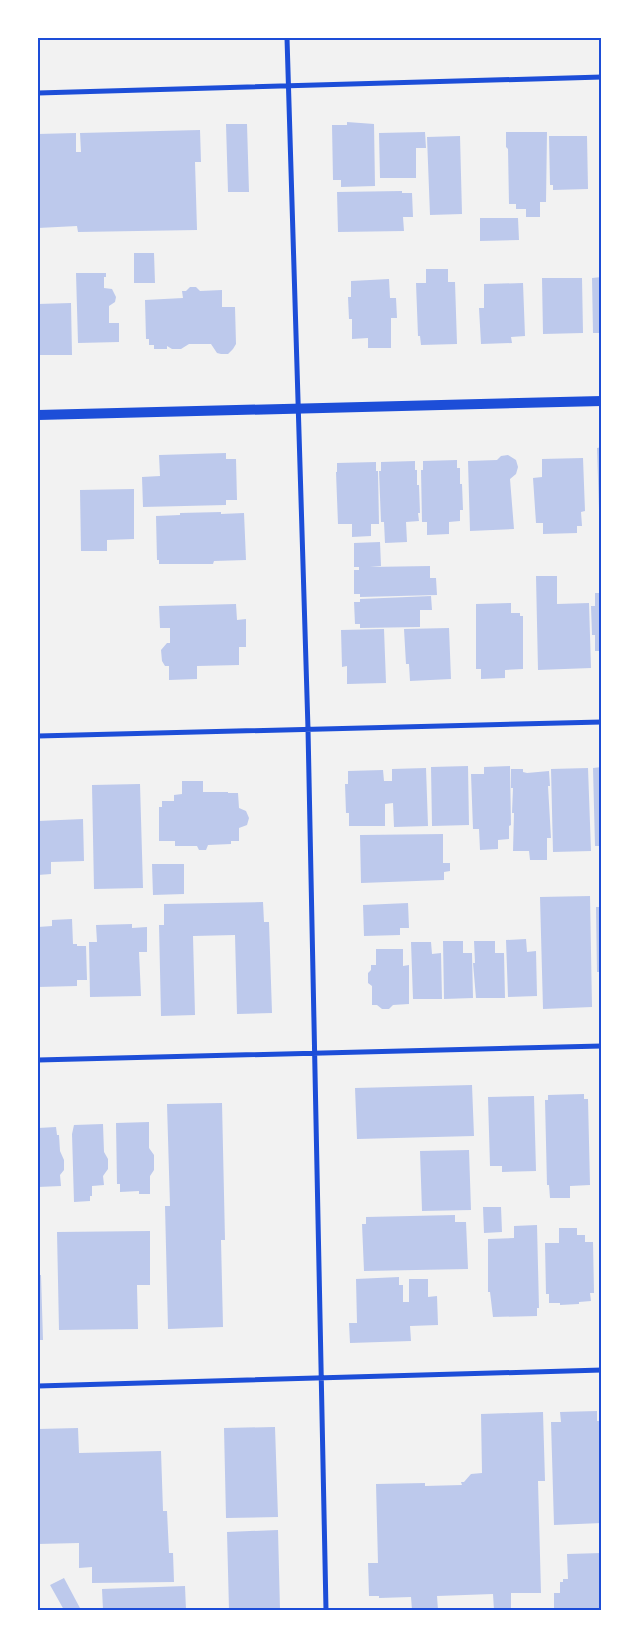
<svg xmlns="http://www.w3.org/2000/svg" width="639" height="1648" viewBox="0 0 639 1648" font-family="Barlow,sans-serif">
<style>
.building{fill:#bdc9ec}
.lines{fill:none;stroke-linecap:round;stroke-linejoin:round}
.minor{stroke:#1d4ed8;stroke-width:5}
.secondary{stroke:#1d4ed8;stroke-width:10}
.neatline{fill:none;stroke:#1d4ed8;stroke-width:2}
</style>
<rect width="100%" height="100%" fill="#f2f2f2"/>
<path class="building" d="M347,122l27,2 1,62 -34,1v-7h-8l-1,-55h15z
M226,124h21l2,68h-21z
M200,130l1,32h-6l2,68 -119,2 -1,-6 -39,2v-94l38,-1v19h5l-1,-19z
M425,132l1,16h-10v30h-36l-1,-45z
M506,132h41l-1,70h-6v15h-14v-8h-10v-5h-7l-1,-55 -2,-2z
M460,136l2,78 -32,1 -3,-78z
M549,136h38l1,53 -35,1v-5h-3z
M402,191v2h10l1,24h-10l1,14 -66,1 -1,-40z
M480,218h38l1,22 -39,1z
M134,253h20l1,30h-21z
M426,269h22v13h7l2,62 -36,1 -1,-9h-2l-2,-53h10z
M76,273h30v4h-2v11l8,1 4,8 -1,5 -6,4v17h10v19l-41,1z
M602,277v56h-9l-1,-55z
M542,278h40l1,55 -40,1z
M389,279l1,19h6l1,20h-6v30h-23v-10l-16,1v-20h-3l-1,-22h3v-16z
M523,283l2,53 -14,1 1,6 -31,1 -2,-36h5v-24z
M190,287h6l4,4 22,-1v17h13l1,37 -3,5 -5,5h-7l-4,-1 -6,-9h-22l-8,5h-9l-5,-3v3h-13v-4h-5v-6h-3l-1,-39 38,-2 -1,-7h4z
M71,303l1,52h-34v-51z
M602,447v63h-3l-2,-62z
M226,453v6h10l1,41h-11v5l-83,2 -1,-30 18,-1 -1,-21z
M508,455l8,5 2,7 -2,7 -6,5 4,50 -44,2 -2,-70 29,-1 4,-4z
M583,458l2,53 -4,1 1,14h-5v7l-34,1v-11h-7l-3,-45 9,-1v-18z
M457,460v8h3v16h2l1,26h-3v11l-11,1v12l-22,1v-13h-5l-1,-52h2v-9z
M415,461v9h2v15h2l1,28h-2l1,8 -13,1 1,20 -22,1 -1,-21h-3l-2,-51h2v-9z
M376,462v9h2l1,53h-8v12l-19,1v-13h-14l-2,-52h1v-9z
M134,489v50l-27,1v11h-26l-1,-61z
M221,512v2l23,-1 2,47 -32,1 -1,3h-54v-4h-2l-1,-44 24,-1v-2z
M380,542l1,24 -11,1 60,-1v12h6l1,17 -77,2v-3h-6v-24h5v-3h-5v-24z
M536,576h21v28l32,-1 2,65 -53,2z
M595,593h7v58h-7v-16h-3l-1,-29h4z
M431,596l1,14h-12v17l-60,1v-4h-5l-1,-22h6v-3z
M511,603v10h9v3h3v53l-18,1v8l-24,1v-10h-5v-65z
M236,604l1,16 9,-1v28h-7v18l-42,1v13l-28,1v-14h-4l-3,-5 -1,-11 6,-7h3v-15h-10l-1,-22z
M449,628l2,51 -41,2 -1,-17h-3l-2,-35z
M384,629l2,54 -39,1v-18l-5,1 -1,-37z
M468,766l1,59 -37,1 -1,-59z
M510,766l1,59 -2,1v13l-11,1v9l-18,1 -1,-21h-6l-2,-55h13v-7z
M602,767v79h-7l-2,-78z
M426,768l2,58 -34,1 -1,-24 -8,1v22h-36v-13h-3l-1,-29h3v-13l35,-1 1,11h8v-12z
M588,768l3,83 -38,1 -2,-83z
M511,769h12v3l4,1 22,-2 1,15h-2l3,52h-4v22h-17l-1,-9h-16l1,-38h-2l1,-25h-2z
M182,781h21v11h25v1h10l1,15 7,3 3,7 -2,7 -8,3v13h-8v3l-23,1 -2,5h-7l-2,-4h-22v-5h-16v-34h3v-6h12v-6l8,-1z
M140,784l3,104 -49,1 -2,-104z
M83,819l1,42 -33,1v12l-13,1v-54z
M443,834v29h7v8l-6,1v8l-83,3 -1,-48z
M152,864h32v30l-31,1z
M590,896l2,111 -49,2 -3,-112z
M263,902l1,20h5l3,91 -35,1 -2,-79 -42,1 2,79 -34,1 -2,-91h5v-21z
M408,903l1,25h-9v7l-36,1 -1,-31z
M596,907h6v65h-5z
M72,919l1,25h4v2h9l1,34h-10v6l-39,1v-60l14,-1v-6z
M132,924v4l15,-1v25h-8l2,44 -51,1 -1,-55h8l-1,-17z
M526,939l1,13 9,-1 1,45 -29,1 -2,-57z
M443,941h20v12h9l1,45 -29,1z
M474,941h21v12h9l1,45h-29l-3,-35h2z
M411,942h20l1,12 9,-1 1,46h-29z
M376,949h27v17l6,-1v39l-16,1 -4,4h-7l-5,-4h-5v-19l-4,-3v-10l3,-3v-5h5z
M472,1085l2,51 -117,3 -2,-51z
M584,1094v5h4l2,86 -20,1v12h-20l-1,-13h-2l-2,-85h3v-5z
M534,1096l2,75 -34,1v-6h-12l-2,-69z
M222,1103l3,137h-4l2,87 -55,2 -3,-123h5l-3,-102z
M149,1122v26l5,7v15l-4,6v18h-11v-3l-19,1v-8h-3l-1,-61z
M103,1124l1,28 4,7v10l-5,7 1,9 -12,1v10h-2v5l-16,1 -2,-68 2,-9z
M56,1127l1,8h2l1,16 4,9v10l-4,5 1,11 -23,1v-59z
M469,1150l2,60 -49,1 -2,-60z
M483,1207h18l1,25 -18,1z
M455,1215v7h11l2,47 -104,2 -2,-47h4v-7z
M537,1225l2,83h-2v8l-44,1 -3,-25h-2v-53l26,-1v-12z
M559,1228h18v7h8v7h8l1,51h-4l1,8 -12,1v2l-19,1v-2h-11v-9h-3l-1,-51h14z
M150,1231v54h-13l1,44 -79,1 -2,-98z
M38,1275h3l2,65h-5z
M399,1277v8h4v17h6v-23h19v18l9,-1 1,29 -28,1 1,15 -61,2 -1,-20h8l-1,-44z
M597,1411v10h5v102l-48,2 -3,-103h10l-1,-10z
M543,1412l2,69h-7l3,112h-30v17h-17l-1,-16 -56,2 1,14h-26l-1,-13 -32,1v-2h-10l-1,-33h10l-2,-79 49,-1v3l37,-1 -1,-3h3l7,-8 11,-1 -1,-59z
M275,1427l3,90 -52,1 -2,-90z
M78,1428l1,25 82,-2 2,60h4l2,42h4l1,29 -82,1v-16l-13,1v-25l-41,1v-115z
M278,1530l2,80h-51l-2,-78z
M602,1553v57l-48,-1v-16h6v-11h3v-3h5l-1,-25z
M64,1578l17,32h-17l-14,-25z
M185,1586l1,24h-83l-1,-21z"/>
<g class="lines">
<path class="minor" d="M287,38l21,691 18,881
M38,93l564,-16
M38,736l564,-14
M38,1060l564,-14
M38,1386l564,-16"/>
<path class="secondary" d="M38,415l564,-14"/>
</g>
<rect width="639" height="1648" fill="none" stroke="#ffffff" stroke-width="78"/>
<rect x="39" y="39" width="561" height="1570" class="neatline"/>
</svg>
